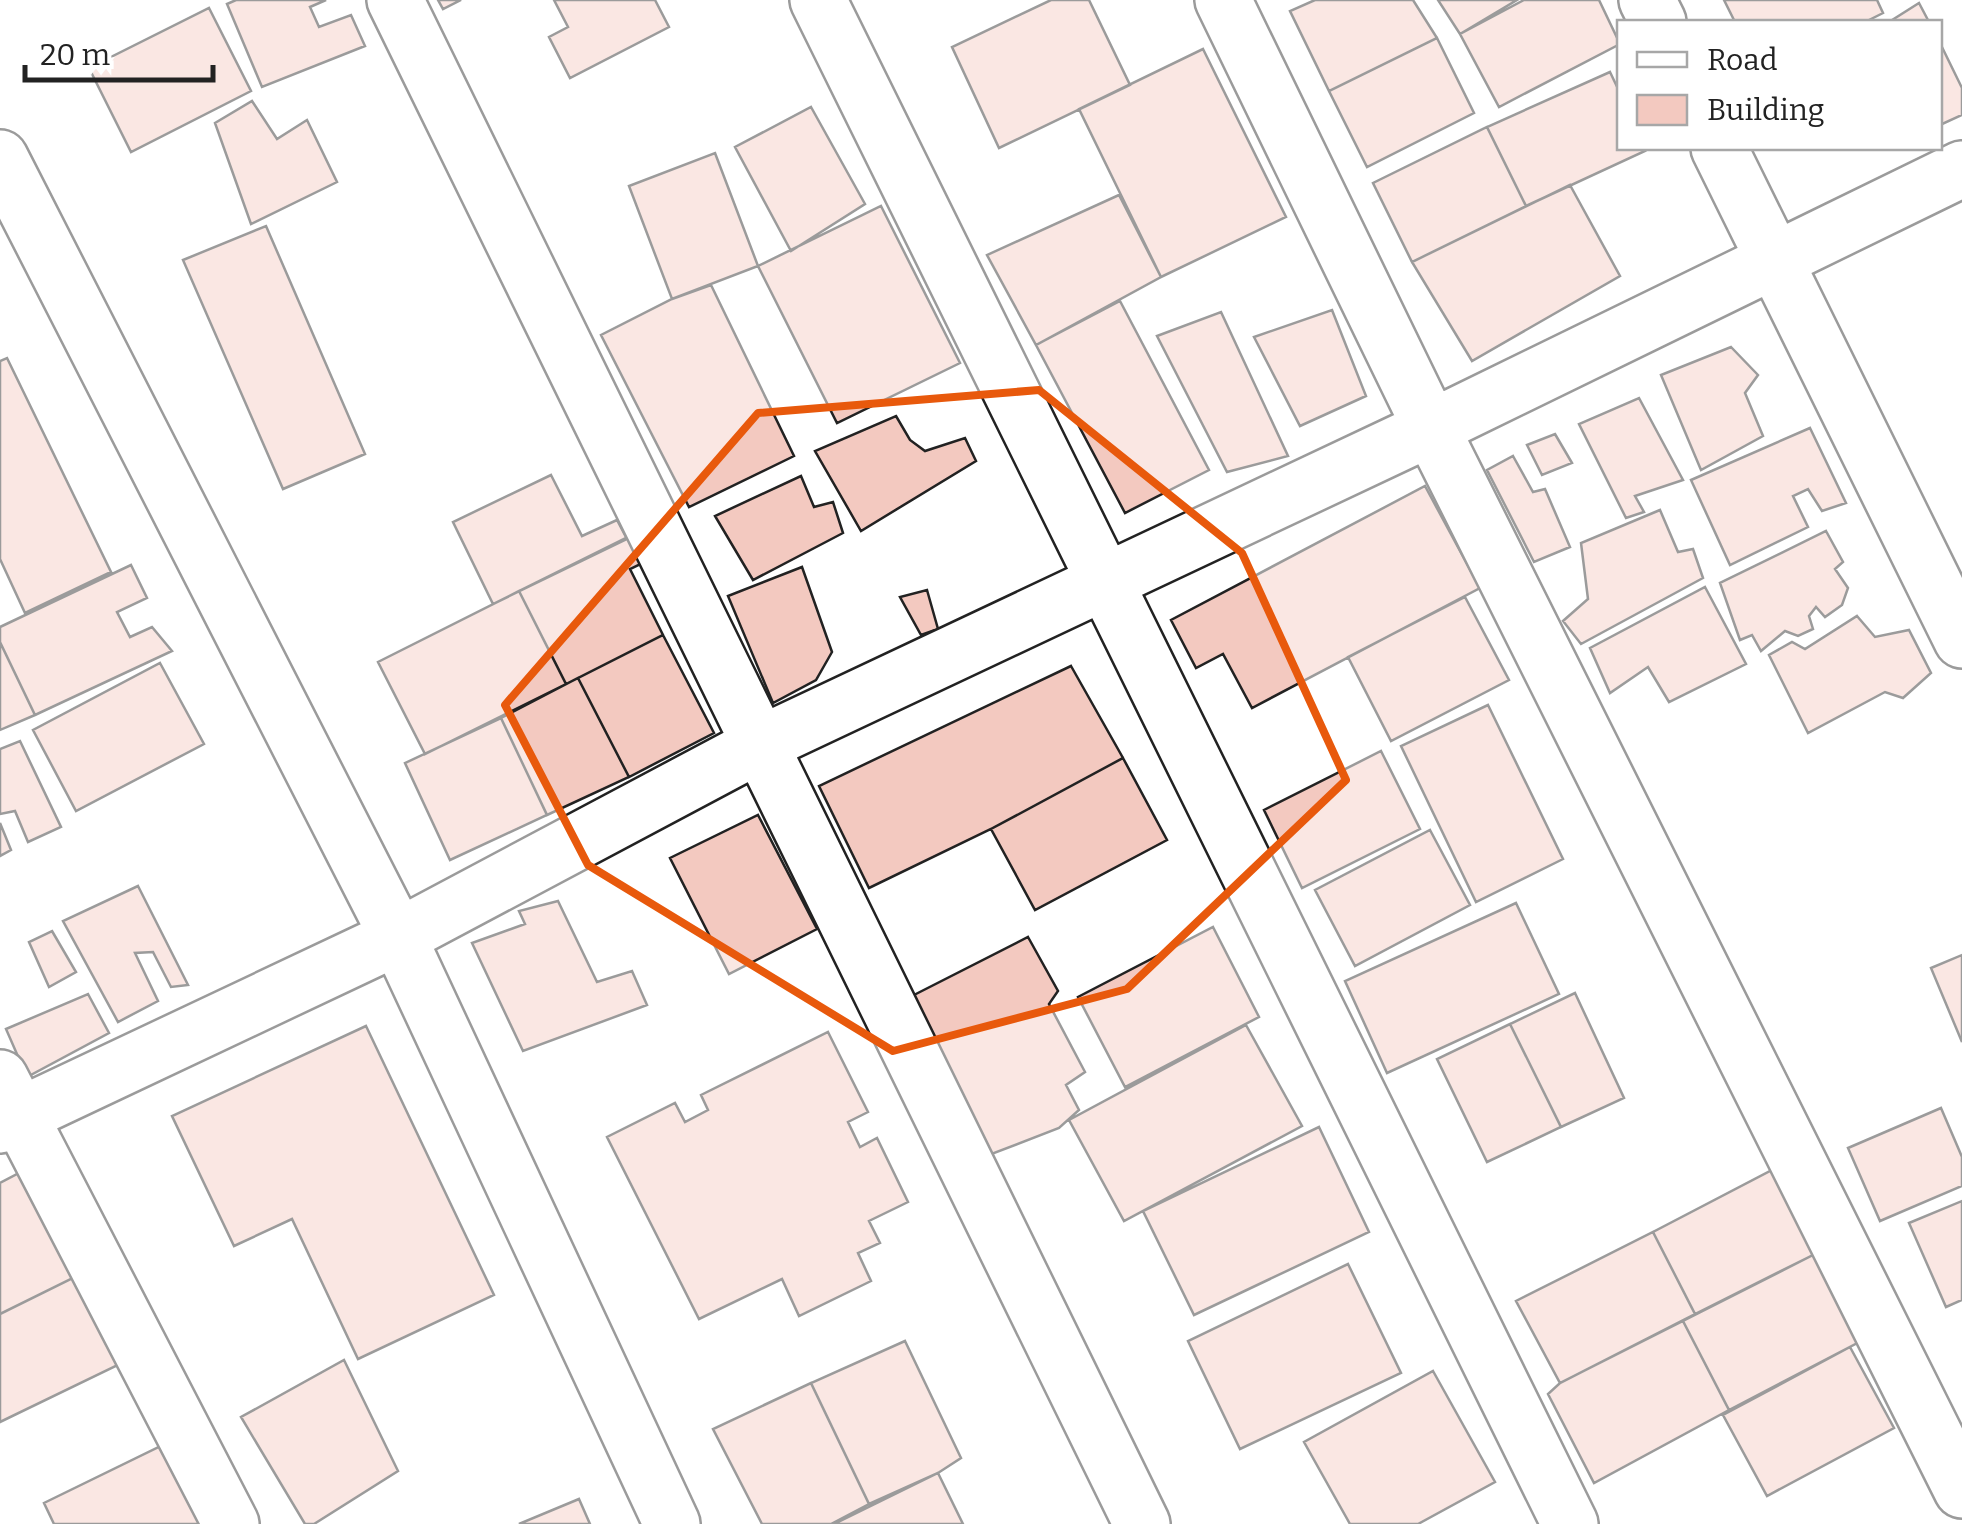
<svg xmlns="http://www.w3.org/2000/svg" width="1962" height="1524" viewBox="0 0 1962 1524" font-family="Bitter,serif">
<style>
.building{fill:#f3c9c0;stroke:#222;stroke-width:2.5}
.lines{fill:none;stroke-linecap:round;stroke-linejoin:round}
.minor-casing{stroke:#222;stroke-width:60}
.minor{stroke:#fff;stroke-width:55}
.marked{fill:none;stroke:#e8590c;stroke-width:8;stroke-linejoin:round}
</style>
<rect width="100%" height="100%" fill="#fff"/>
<path class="building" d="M236,0h90l-16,7 9,20 32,-12 14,31 -103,41 -35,-83z
M438,0h23l-18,9z
M554,0h101l14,27 -99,51 -21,-41 19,-10z
M1051,0h38l41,85 -131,63 -47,-101z
M1315,0h98l24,38 -108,53 -39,-80z
M1438,0h79l-57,34z
M1524,0h75l21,44 -121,63 -39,-73z
M1724,0h153l6,13 -18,9h-130z
M1919,3l10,19h-40z
M209,8l42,83 -120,61 -42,-84z
M1437,38l37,75 -107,54 -38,-76z
M1940,43l22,45v27l-22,10z
M1203,49l83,168 -125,60 -82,-168z
M1610,72l10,21v55h23l2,3 -119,55 -39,-79z
M252,101l25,38 30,-19 30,62 -86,42 -36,-101z
M811,107l54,97 -74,47 -56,-104z
M1487,127l39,79 -114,56 -39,-79z
M715,153l43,113 -86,33 -43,-113z
M1570,185l50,91 -148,85 -60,-99z
M1119,195l42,82 -125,68 -49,-90z
M881,206l79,157 -123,60 -79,-157z
M266,226l99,228 -82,35 -100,-229z
M711,285l83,171 -105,51 -88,-172 71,-36z
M1120,301l89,169 -84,43 -89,-168z
M1332,310l34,86 -66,30 -46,-89z
M1221,312l67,144 -61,16 -70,-136z
M1731,347l27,28 -13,18 18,43 -62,34 -40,-95z
M7,358l104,214 -86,41 -25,-54v-198z
M1639,398l44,82 -48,16 9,16 -18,6 -47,-94z
M896,416l14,24 15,11 40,-13 11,23 -115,70 -46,-80z
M1810,428l36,75 -24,8 -14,-22 -15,7 15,31 -78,38 -39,-85z
M1555,434l17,29 -30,12 -15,-30z
M1513,456l20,36 12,-3 25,58 -36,15 -47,-92z
M551,475l31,61 35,-16 10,19 -134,65 -40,-82z
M801,476l13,31 19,-5 10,31 -90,47 -38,-64z
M1425,486l55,102 -228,120 -29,-54 -27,14 -25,-48z
M1660,510l18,42 15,-3 10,29 -122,66 -18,-23 25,-22 -7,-56z
M1826,531l17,31 -8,7 13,19 -6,17 -17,12 -9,-10 -7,9 4,13 -15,7 -13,-5 -24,20 -9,-16 -12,5 -20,-57z
M634,534l13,27 -17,8 33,66 -97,49 -47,-93z
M131,565l16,33 -30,14 13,25 22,-10 20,24 -137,64 -35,-73v-15z
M802,567l30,85 -16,28 -43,23 -45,-107z
M1705,587l41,77 -77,38 -21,-35 -38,26 -20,-45z
M927,590l11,39 -17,6 -21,-38z
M519,591l47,93 -141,70 -47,-92z
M1465,597l44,83 -118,61 -43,-84z
M1857,616l18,21 34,-7 22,43 -28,25 -18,-6 -77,41 -39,-78 23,-13 13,7z
M663,635l51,98 -85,44 -51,-99z
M0,642l35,73 -35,15z
M160,663l44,81 -128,67 -43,-81z
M1071,666l52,92 -132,71 -122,59 -50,-102z
M578,678l51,99 -82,38 -46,-97z
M1488,705l75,154 -87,43 -75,-156z
M501,718l46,97 -97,45 -45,-97z
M20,741l41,86 -33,15 -13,-31 -15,3v-65z
M1381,751l39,78 -118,59 -38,-78z
M1123,758l44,82 -132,70 -44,-81z
M758,815l59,114 -88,45 -59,-116z
M0,823l11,27 -11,6z
M1430,830l40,75 -115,61 -40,-76z
M138,886l50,99 -17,2 -18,-35 -18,1 23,48 -40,21 -55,-101z
M558,901l39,81 35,-11 15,34 -124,46 -51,-108 53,-19 -6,-13z
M1516,903l43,91 -172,79 -42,-92z
M1213,927l46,90 -134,70 -47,-90z
M52,931l24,41 -27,15 -20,-45z
M1028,937l30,54 -9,13 36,68 -19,13 13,25 -20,18 -70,27 -75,-160z
M1962,955v87l-31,-74z
M1575,993l49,105 -63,29 -51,-103z
M88,994l21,39 -82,44 -21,-48z
M1510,1024l51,103 -74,35 -50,-103z
M1246,1025l56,101 -178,95 -55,-101z
M366,1026l128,269 -136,64 -66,-140 -58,27 -62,-130z
M828,1032l40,80 -20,10 12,25 17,-9 31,64 -39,19 11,22 -22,10 13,28 -72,35 -17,-37 -83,40 -92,-182 68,-34 10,19 23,-12 -7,-15z
M1941,1108l21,49v29l-82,35 -32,-73z
M1319,1127l50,105 -175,83 -51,-104z
M1774,1169l45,83 -124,62 -42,-82z
M21,1172l56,104 -77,38v-131z
M1962,1201v99l-16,7 -37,-84z
M1653,1232l42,82 -135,69 -44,-82z
M1819,1252l46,87 -136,71 -46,-89z
M1348,1264l53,109 -161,76 -52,-108z
M77,1276l43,88 -120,58v-108z
M1683,1321l46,89 -135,73 -46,-89 12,-11z
M905,1341l56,117 -23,15 -69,31 -58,-121z
M1850,1347l44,81 -127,68 -44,-81z
M344,1360l54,111 -84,53h-9l-64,-107z
M1433,1371l62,111 -77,42h-68l-46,-82z
M811,1383l58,121 -38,20h-69l-49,-95z
M165,1444l39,80h-150l-10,-21z
M938,1473l25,51h-129z
M579,1499l11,25h-71z"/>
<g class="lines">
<defs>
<path id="minor" d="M395,0l747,1524
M818,0l752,1524
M1223,0l208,428 531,1062
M1647,0l11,22
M1719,148l243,492
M0,158l398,779 274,587
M0,1078l231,446
M0,1125l398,-188 363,-193 670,-316 531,-259"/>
</defs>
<use href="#minor" class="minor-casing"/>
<use href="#minor" class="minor"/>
</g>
<path d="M0 0H1962V1524H0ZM1039,390l203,163 104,227 -219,209 -234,62 -305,-186 -83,-160 253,-292z" fill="#fff" fill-opacity=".55" fill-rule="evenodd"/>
<path class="marked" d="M1039,390l203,163 104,227 -219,209 -234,62 -305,-186 -83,-160 253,-292z"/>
<rect x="1617" y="20" width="325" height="130" fill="#ffffff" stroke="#a7a7a7" stroke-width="2.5"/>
<rect x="1637" y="52" width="50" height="15" fill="#ffffff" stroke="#a7a7a7" stroke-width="2.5"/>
<text x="1707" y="70" font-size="30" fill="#222222">Road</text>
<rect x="1637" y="95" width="50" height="30" fill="#f3c9c0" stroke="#a7a7a7" stroke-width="2.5"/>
<text x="1707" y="120" font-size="30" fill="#222222">Building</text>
<path d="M25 65v15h188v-15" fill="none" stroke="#222222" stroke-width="5"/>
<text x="40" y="65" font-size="30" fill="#222222" stroke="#ffffff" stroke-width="8" paint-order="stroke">20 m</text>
</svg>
